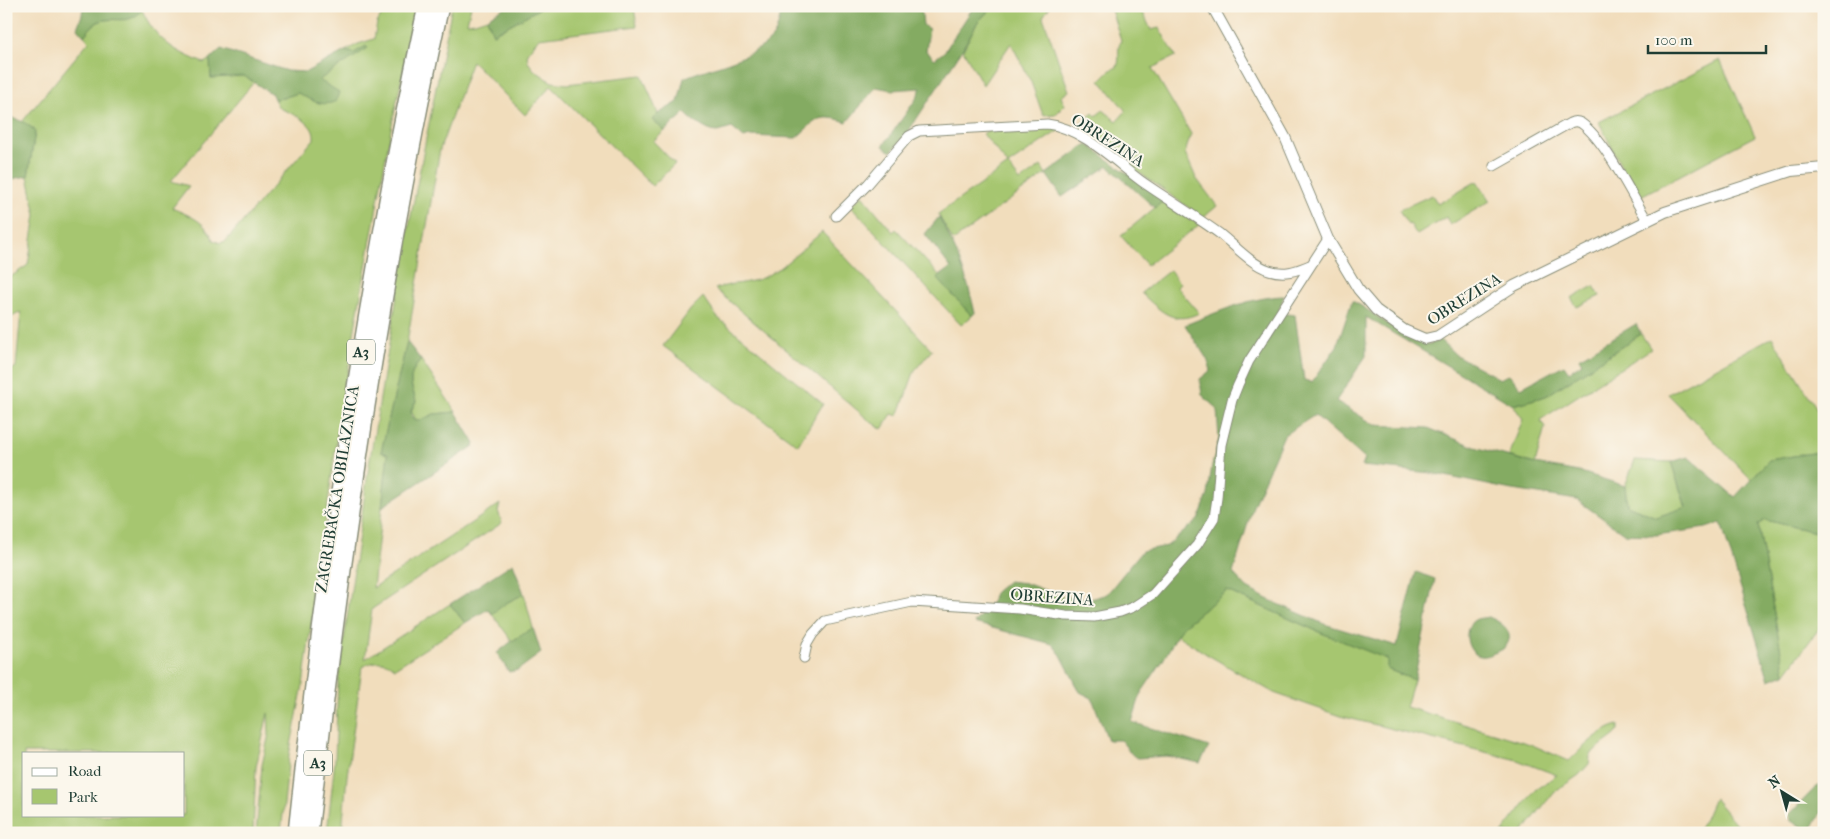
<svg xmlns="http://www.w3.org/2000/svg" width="1830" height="839" viewBox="0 0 1830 839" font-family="'IM FELL French Canon',serif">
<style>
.green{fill:#a6c66f;stroke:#628252;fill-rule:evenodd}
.forest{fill:#84ab62;stroke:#52744b}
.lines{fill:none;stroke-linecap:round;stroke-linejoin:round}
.minor-casing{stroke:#888d78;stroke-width:11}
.tertiary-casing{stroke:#888d78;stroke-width:12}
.motorway-casing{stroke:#888d78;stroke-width:18}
.minor{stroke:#fff;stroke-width:9}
.tertiary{stroke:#fff;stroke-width:10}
.motorway{stroke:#fff;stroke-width:15}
.labels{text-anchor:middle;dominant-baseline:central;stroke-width:4;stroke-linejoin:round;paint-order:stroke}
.shield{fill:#fbf7ec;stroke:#61756b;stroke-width:1}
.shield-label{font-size:15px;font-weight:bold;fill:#1f3d34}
.street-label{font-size:16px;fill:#1f3d34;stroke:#fbf7ec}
</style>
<rect width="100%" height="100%" fill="#fbf7ec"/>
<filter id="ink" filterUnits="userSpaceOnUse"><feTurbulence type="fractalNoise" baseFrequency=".02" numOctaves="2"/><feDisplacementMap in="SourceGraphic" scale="10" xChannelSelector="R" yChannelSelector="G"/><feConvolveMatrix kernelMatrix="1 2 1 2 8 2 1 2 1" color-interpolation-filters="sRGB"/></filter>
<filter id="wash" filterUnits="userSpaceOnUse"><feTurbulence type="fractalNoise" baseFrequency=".0096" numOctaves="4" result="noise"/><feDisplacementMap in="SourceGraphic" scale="20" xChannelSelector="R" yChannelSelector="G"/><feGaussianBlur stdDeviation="1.12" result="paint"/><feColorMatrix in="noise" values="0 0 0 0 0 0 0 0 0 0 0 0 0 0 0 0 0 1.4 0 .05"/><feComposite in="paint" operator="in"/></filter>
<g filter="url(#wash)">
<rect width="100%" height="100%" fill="#f1ddbc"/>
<path class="green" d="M387,6h30l-26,123 -35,193 -21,130 -32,233 -14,70 -8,78h-25l6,-68 7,-31 -1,-21 -12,54 -3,66h-247v-468l4,6 6,-4 5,-55 -15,8v-40l22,-15 8,-50 -8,-39 7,-44 -1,-3 -12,-7 67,-81 -5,-5c4,-5 8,-11 14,-14 17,-7 29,4 44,-12 13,29 33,42 62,53l6,-4 1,19 33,-2 10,6 -83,99 18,5 -17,22c18,8 34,13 41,32l7,3 6,-2 88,-102c2,-17 -23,-26 -35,-31l-5,-9 9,-1 15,-5 16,8 5,-21 47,-33 -12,6 -9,-2 13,-7 16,-5 3,-16zM24,753h160v62h-160z
M452,6h19l-4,17 8,-1 12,-4 6,16 51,-28 90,2 3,18 -98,12 -12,15 1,9 6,8 18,12 15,2 75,-9 16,39 -6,6 13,11 -12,10 22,23 -23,22 -101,-100 -26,29 -53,-54 -32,88 -33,193 -26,110 7,2 -15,134 127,-84 -2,7 4,12 -130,86 -7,50 85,-55 15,19 -70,45c-12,-9 -21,-7 -33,-1l-15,109 -4,45 1,12h-17l8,-73 3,-79 31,-216 37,-224z
M993,6h57l-7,11 26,74 -8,6 4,8 -9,9 -13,1 -12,-33 -20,-39 -28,42 -20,-35 14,-27z
M1129,6h11l11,24 8,-2 17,28 -24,12 39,66 -6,19 11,25 21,28 -14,12 -127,-90 17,-15 3,3 7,-6 14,11 9,-10 -26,-31 9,-9 8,-4c4,-10 -1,-16 4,-27l-10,-30z
M1720,60l35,76 -118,62 -38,-76z
M1047,127l14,2 -53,36 12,16 21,-15 5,8 -93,67 -15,-27 70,-49 -25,-31 5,-4z
M1477,181l13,20 -40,24 -4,-8 -29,18 -7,-11 -2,1 -9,-15 33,-15 6,9z
M862,195l31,37 3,-3 44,47 -2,2 34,38 -11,9 -110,-119z
M1164,200l36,24 -53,41 -26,-29z
M822,232l110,118 -17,20 -17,46 -6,-2 -10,15 -11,-7 -156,-133c15,-6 32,-5 47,-11 22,-10 41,-30 60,-46z
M1170,270l10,14 -3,3 22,26c-27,13 -39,-3 -58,-20z
M1594,286l6,10 -23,11 -6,-9z
M703,297l14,20 106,87 -25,41 -135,-99 28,-37z
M1641,334l10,15 -111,71 5,7 -10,37 -26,-8 14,-37 -10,-14 33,-9z
M1772,337l52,83v31l-55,9 -18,19 -83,-85z
M421,360l35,52 -22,2 -13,6h-5l-5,-9 5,-10c-5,-19 -10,-24 5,-41z
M1635,460l36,2 15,46 -30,9 -29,-12 -2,-19z
M1765,520l59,14v88l-39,52 -27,-150z
M1227,591l92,41 69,27 -1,10 27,11 -8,27 124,37 39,17c12,-12 33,-33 50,-36v5l-4,5 -20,15 -5,6 -1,8 -10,11 -25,17 -32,41h-20l33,-43 22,-15 -40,-15 -177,-44 -66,-23 -66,-38 -31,-20 4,-7z
M524,594l9,34 -21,13 -20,-27c9,-10 20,-14 32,-20z
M1714,798l30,35h-48l9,-14z"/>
<path class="forest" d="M83,6h57l2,4c-14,17 -27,5 -44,12 -6,3 -10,9 -14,14l-7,-8 5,-13z
M507,6h37l-51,28 -6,-16z
M783,6h138l2,19 6,4 -3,22 9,8 10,-8 29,-45h19l-16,17 -15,27 -54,82 -17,20 -8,-6 33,-47 5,-11 -29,2 -16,-3 -29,35c-29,-9 -29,-3 -51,16l-46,-2 -6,2 -12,-10c-5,1 -11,4 -16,4 -8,0 -26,-13 -31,-19l-20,18 -13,-11 6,-6 20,-12 6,-24c23,-11 82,-22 92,-46 3,-8 4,-17 7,-26z
M366,46l2,2 -49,32 20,12 -3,9c-13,7 -26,-1 -38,-8l-15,5 -9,1 -2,-5 -28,-18 -33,2 -1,-19 11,-10 66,22 19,1 39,-21 9,2z
M6,116c10,3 24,7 29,16l-7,44 -12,2 -10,5z
M1087,144l77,56 -9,8 -47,-42 -46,31 -16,-23z
M939,217c18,33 28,60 36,96l-3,3 -35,-38 14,-10 -26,-34z
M1284,296l-6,17 17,2 9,65 8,2 25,-36 15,-45c20,9 54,40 73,43 5,1 10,-2 15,-4l16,15 44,24 9,-5 12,14 43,-23 5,7 13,-9 -3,-5 57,-34 5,10 -95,62 -33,9 -147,-88v39l-30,45 39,24 53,3 47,19 60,17 49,9 41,13 2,19 29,12 30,-10 -15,-45 17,-5 47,40 34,-37 55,-9v83l-59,-14 -7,5 27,149 -16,6 -48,-157 -15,5 -50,7 -31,-1 -48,-34 -70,-11 -76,-16 -69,-7 3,-7 -50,-44 -31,20 -31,71 -20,67 14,15 20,11 57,25 73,22 19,-74 19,7 -21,101 -27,-11v-10l-68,-27 -92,-41 -46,37 -19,34 -21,31 -9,29 77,25 -9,16 -33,-7 -30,2c-7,-3 -11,-13 -17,-18h-12l-16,-42 -12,-6 -19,-37 -9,-11 -78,-21 18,-21 3,-10 13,-11 17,2 36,13 30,3 16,-5 35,-43 25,-5 31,-26 10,-25 4,-30 7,-26 -2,-30 -15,-14 -2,-16 11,-9 -4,-11 -22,-34c31,-12 65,-28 99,-29z
M407,342l14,18c-14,16 -11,23 -5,41l-5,10 1,6 4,3h5l13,-6 22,-2 19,32 -1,2 -92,61 6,-53 -7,-2z
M513,563l11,31 -18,9 -14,11 -4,-5 -23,14 -15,-19z
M1488,617c13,4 30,17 16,31 -2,2 -7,4 -10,5 -27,15 -36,-27 -17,-34 3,-1 8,-1 11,-2z
M533,628l8,25 -23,17 -9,2 -12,-19 15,-12z
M1824,782v27l-14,22 -19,-10 -2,-6 25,-26z"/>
</g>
<g filter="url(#ink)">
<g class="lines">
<defs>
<path id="minor" d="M1494,166l76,-43c4,-2 7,-2 11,0 24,17 50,71 66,97
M836,216l32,-32 41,-48 10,-5 128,-7c36,4 69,39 97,59 25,17 51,33 76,51 15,12 31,30 49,36 15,5 27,1 41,-5
M804,658l3,-14 6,-10 12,-13 87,-19 108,7 46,7 28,1 26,-5 13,-5 20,-13 44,-49 17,-27 3,-20 4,-53 11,-45 6,-15 11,-24 79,-122"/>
<path id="tertiary" d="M1212,6l73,131 43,102 30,50 18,21 28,20 21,9 13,-3 76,-50 151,-74 126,-41 33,-3"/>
<path id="motorway" d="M296,833c30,-278 71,-554 130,-827
M310,833c23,-201 50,-401 86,-600 14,-76 28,-152 45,-227"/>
</defs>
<use href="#minor" class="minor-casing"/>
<use href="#tertiary" class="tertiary-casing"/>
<use href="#motorway" class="motorway-casing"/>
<use href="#minor" class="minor"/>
<use href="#tertiary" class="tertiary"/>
<use href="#motorway" class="motorway"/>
</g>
</g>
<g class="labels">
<g class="shield">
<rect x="347" y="339.5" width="28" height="25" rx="4"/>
<rect x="304" y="750.5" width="28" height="25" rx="4"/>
</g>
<g class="shield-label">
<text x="361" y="352">A3</text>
<text x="318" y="763">A3</text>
</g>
<g class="street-label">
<text transform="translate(1108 140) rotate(33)">OBREZINA</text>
<text transform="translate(1464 299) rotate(-32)">OBREZINA</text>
<text transform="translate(337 489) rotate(-81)">ZAGREBAČKA OBILAZNICA</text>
<text transform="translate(1052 597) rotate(4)">OBREZINA</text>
</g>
</g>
<rect width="1830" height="839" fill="none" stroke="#fbf7ec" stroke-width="25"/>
<rect x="22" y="752" width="162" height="65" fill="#fbf7ec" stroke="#a3ada2"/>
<rect x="32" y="768" width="25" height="8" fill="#ffffff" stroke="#a3ada2"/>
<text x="68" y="776" font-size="15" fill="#1f3d34">Road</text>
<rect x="32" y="789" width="25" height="15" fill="#a6c66f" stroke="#a3ada2"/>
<text x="68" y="802" font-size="15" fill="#1f3d34">Park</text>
<g transform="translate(1782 792) rotate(323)" stroke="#fbf7ec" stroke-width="4" paint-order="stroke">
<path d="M0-4L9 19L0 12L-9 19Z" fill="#1f3d34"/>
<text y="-8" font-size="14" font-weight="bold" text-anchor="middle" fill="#1f3d34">N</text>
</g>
<path d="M1648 45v8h118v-8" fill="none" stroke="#1f3d34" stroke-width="2.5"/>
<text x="1655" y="45" font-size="15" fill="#1f3d34" stroke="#fbf7ec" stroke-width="4" paint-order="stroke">100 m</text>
</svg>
